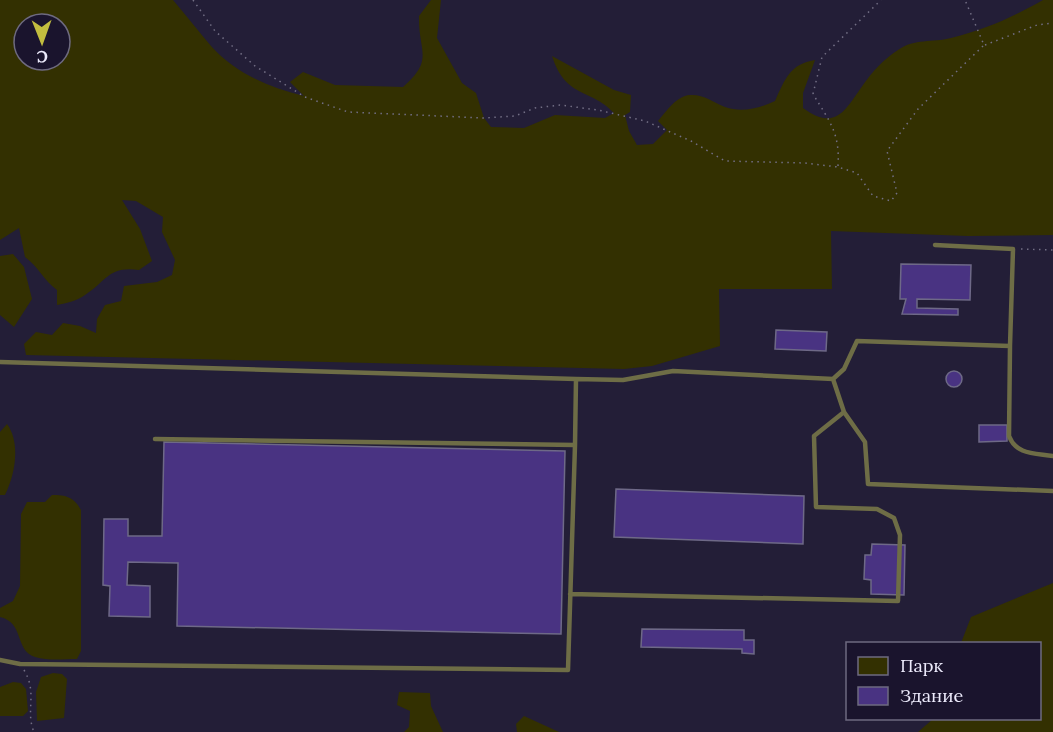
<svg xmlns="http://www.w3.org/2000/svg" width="1053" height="732" viewBox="0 0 1053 732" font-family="Lora,serif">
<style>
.green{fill:#333001;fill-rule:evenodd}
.building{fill:#493382;stroke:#6e6987;stroke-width:1.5}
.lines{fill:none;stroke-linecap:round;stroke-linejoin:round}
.path{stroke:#736f85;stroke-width:1.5;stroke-dasharray:1.5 4.5;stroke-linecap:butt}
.service{stroke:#6e6d46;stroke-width:4.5}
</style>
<rect width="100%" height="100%" fill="#231e37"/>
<path class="green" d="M0,0h173c13,15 25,31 38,46 25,28 58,41 93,50l-14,-14 13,-10 32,13 68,2c32,-28 15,-35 16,-71l12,-16h10l-4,38 25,45 14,10 8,25 7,9 33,1 31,-13 50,3 9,-5c-25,-26 -48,-14 -62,-57l62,34 17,5 -1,17 -5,3 4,16 8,14 16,-1 14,-14 -9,-9c8,-9 18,-25 32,-26 13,-1 23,7 35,12 17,6 35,1 50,-6 10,-22 15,-37 40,-41l-12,33v15c33,24 42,2 60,-23 9,-13 21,-26 35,-35 17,-12 34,-7 53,-12 36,-9 60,-20 92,-38h10v235l-85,1 -137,-5 1,58h-113l1,57 -68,20 -28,3 -598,-14 -2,-11 12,-12 16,3 11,-12 17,3 16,7 1,-14 8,-14 16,-4 3,-15 33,-4 15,-7 3,-15 -13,-28 1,-15 -27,-16 -14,-1 18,29 12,32 -13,9c-31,-4 -32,11 -54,25 -8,6 -18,8 -28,10v-15c-14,-10 -18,-23 -32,-33l-6,-29 -19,12zM24,24h36v36h-36z
M13,254l11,13 8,32 -18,28 -14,-12v-59z
M7,424c14,19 8,51 -2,71h-5v-63z
M52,495c14,0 22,2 29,15v141l-4,8c-13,0 -29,2 -42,-2 -21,-7 -10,-34 -35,-40v-9l13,-7 7,-15 1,-72 6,-12h18z
M1053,583v149h-135l15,-13 107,-1v-74l-79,-1 10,-26z
M53,673l9,1 5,5 -3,39 -27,3 -1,-29 5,-15z
M13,682l8,1 5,6 2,22 -5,5h-23v-29z
M399,692l31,1 1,13 12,26h-39l5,-5 1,-16 -13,-6z
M524,716l35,16h-42l-1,-8z"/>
<path class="building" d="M901,264l70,1 -1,35 -53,-1v9l41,1v6l-56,-1 4,-15h-6z
M776,330l51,2 -1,19 -51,-2z
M946 379a8 8 0 1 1 16 0a8 8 0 1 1-16 0Z
M979,425h28v16l-28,1z
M164,442l401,9 -4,183 -384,-8 1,-63 -50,-1 -1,23 23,1v31l-41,-1 1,-30 -7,-1 1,-66h24v17h34z
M616,489l188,7 -1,48 -189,-7z
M872,544l33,1 -1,50 -33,-1v-14l-7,-1 1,-24h6z
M642,629l102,1v10h10v14l-12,-1v-4l-101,-2z"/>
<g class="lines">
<path class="path" d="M193,0l22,31 40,35 50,31 43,15 136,6 31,-2 20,-8 25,-3 38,5 47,11 46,20 34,20 80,2 33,4 19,6 16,23 18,5 6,-8 -10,-42 31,-42 66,-64 -19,-45
M985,45l52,-20 16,-2
M838,166c2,-33 -8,-44 -25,-72l9,-37 59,-57
M1021,249l32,1
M24,670c14,23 1,41 10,62"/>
<path class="service" d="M1010,346l-1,90c7,19 26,17 44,20
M0,362l576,17 47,1 50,-9 160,8 11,-10 13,-28 153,5 3,-97 -78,-4
M833,379l11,33 21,30 3,42 185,7
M155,439l420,6 1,-66
M570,594l328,7 2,-66 -6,-17 -17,-9 -61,-2 -2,-71 30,-24
M0,660l20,4 548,6 7,-225"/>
</g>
<rect x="846" y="642" width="195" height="78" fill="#1a142d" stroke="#6e6a80" stroke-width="1.5"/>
<rect x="858" y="657" width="30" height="18" fill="#333001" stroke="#6e6a80" stroke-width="1.5"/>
<text x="900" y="672" font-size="18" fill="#edebfc">Парк</text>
<rect x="858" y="687" width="30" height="18" fill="#493382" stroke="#6e6a80" stroke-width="1.5"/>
<text x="900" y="702" font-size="18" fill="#edebfc">Здание</text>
<g transform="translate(42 42) rotate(179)"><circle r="28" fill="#1a142d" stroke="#6e6a80" stroke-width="1.5"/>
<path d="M0-4.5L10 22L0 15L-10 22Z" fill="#c2bd3f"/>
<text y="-9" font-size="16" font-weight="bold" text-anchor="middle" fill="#edebfc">С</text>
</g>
</svg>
